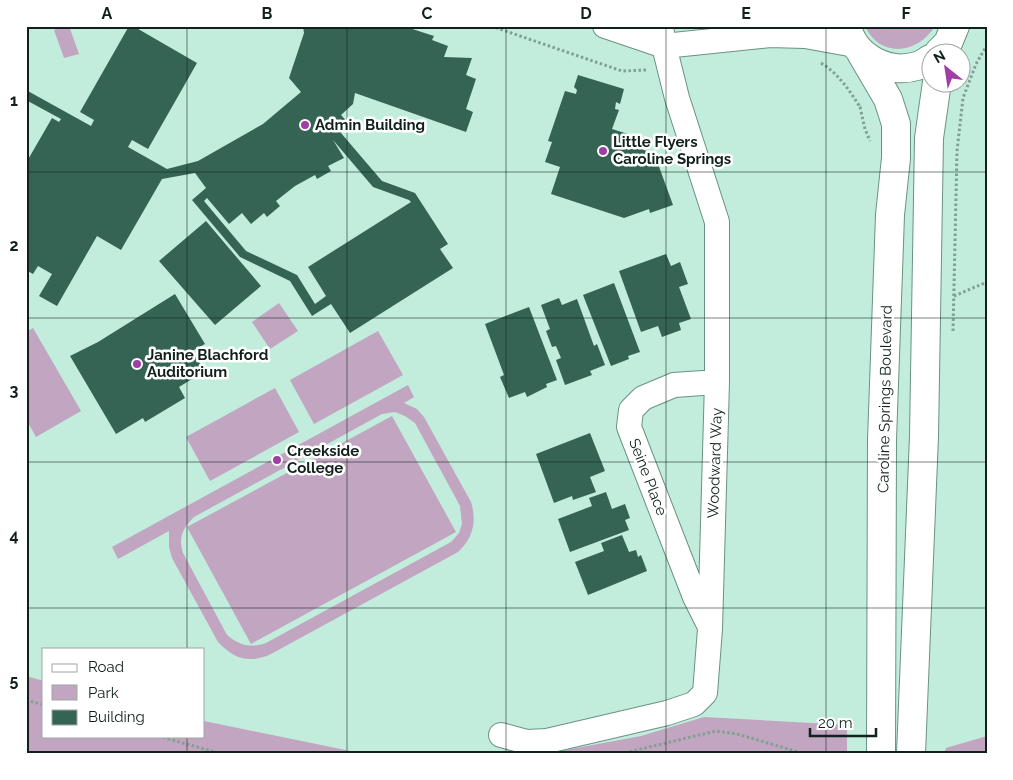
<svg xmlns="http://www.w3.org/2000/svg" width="1013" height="780" viewBox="0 0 1013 780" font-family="Raleway,sans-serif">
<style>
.green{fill:#c1a5c1;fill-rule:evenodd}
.building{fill:#356454;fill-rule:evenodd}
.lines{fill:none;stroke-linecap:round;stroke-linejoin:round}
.minor-casing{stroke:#6a9283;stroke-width:26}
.secondary-casing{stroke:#6a9283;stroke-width:30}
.path{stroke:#80a094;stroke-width:3;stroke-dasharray:2.5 2.5;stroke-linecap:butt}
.minor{stroke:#fff;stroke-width:24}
.secondary{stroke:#fff;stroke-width:28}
.grid{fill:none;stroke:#11201b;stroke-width:1;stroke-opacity:0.55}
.poi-dot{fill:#a03ea5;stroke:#fff;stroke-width:2}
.labels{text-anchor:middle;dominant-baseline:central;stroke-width:5;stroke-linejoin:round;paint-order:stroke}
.poi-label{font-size:15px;font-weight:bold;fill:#11201b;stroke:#fff;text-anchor:start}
.street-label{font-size:15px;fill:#11201b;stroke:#fff}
.neatline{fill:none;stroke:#11201b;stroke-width:2}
.grid-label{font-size:16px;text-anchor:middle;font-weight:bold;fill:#11201b}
</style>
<rect width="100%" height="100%" fill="#c2ecdc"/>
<path class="green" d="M64,26h5l10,28 -15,4 -10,-28z
M865,26h70c-17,28 -55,33 -70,0z
M279,303l19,28 -28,18 -18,-27z
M33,328l48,83 -45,26 -10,-18v-87z
M378,331l25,44 -89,49 -24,-44z
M408,385l6,12 -10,6 13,6 7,8 47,85c6,20 2,36 -13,50l-187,102c-22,10 -37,5 -53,-12l-46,-84 -3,-11v-16l-51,28 -6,-12zM395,412l10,4 10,7 45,83 2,18 -3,9 -8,9 -185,101c-15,5 -26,3 -39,-8l-44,-82c-5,-16 0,-25 11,-36l188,-103z
M275,388l24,44 -89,49 -24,-44z
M392,416l64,116 -205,112 -64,-117z
M26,676l18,5v55h160v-15l161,33h-339z
M704,717l143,8v29h-303l97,-18z
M987,736v18h-43l2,-6z"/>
<path class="building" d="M129,26h4l64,37 -49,86 -16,-9 -4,7 39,22 31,-8 65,-37 38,-32 -12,-14 15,-45 -1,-7h100l31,10 -2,4 16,6 -4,11 28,1 -6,17 10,4 -10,30 7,3 -7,20 -111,-39 -2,11 -12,11 10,11 -10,7 41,48 33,12 33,51 -8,5 13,19 -103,65 -19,-29 -19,12 -22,-35 -50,-24 -48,-57 14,-12 -11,-15 -33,6 -41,71 -24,-14 -40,70 -18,-10 13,-22 -14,-8 -5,8 -7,-4v-53l2,-3 -2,-2v-49l26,-45 7,4 2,-3 -35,-19v-10l65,36 3,-6 -14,-8zM333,140l40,47 36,13 2,2 -103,65 18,29 -11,8 -18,-29 -51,-24 -42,-50 3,-3 22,26 13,-11 9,11 13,-11 3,4 13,-11 -4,-5 19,-15 20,-11 2,4 14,-8 -3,-5 16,-8z
M578,75l46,14 -4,15 -4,-2 -1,7 4,1 -7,19 29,9 -4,10 17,5 19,52 -23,8 -1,-4 -25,9 -73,-24 9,-27 -15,-5 7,-20 -4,-1 17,-50 11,3 1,-4 -3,-3z
M206,221l55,65 -46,39 -56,-64z
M666,254l5,12 9,-4 8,22 -9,3 12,32 -12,4 2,7 -19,7 -4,-11 -17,6 -22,-61z
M614,283l26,69 -12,4 1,3 -18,7 -28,-71z
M175,294l30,50 -13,7 13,20 -26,16 6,11 -40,24 -2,-4 -27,16 -46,-78 28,-14z
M559,298l3,7 15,-6 17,47 3,-2 8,21 -15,6 2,4 -27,10 -9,-25 5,-2 -5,-12 -4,1 -6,-16 4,-2 -9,-24z
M529,307l28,73 -11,4 1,3 -20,10 -2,-5 -16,6 -9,-21 4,-2 -19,-51z
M590,433l15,38 -15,6 6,15 -23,8 -1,-4 -18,7 -18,-49z
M606,492l6,17 13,-5 5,14 -5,2 4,10 -59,22 -12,-33 34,-13 -3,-8z
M622,535l7,17 7,-2 2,7 3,-2 6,16 -59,24 -13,-33 29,-11 -3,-8z"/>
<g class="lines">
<defs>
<path id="minor" d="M605,26l59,20 106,-11 35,1 50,9
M709,625l-14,-28 -66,-170 2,-17 12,-12 31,-13 43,-3
M501,735l26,7 20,-1 120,-28 27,-9 11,-11 5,-64 7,-247v-160l-40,-124 -13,-52 -3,-20"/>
<path id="secondary" d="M847,26c6,30 40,49 70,40 4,-1 9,-4 13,-7
M939,52l9,-9 7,-17
M861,53l27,46 8,25v34l-6,57 -8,225 -1,314
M911,754l13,-318 5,-298 8,-56"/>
</defs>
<use href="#minor" class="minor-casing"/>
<use href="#secondary" class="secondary-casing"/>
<path class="path" d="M491,26l131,45 24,-1
M821,63c18,11 28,27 39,44l1,-1
M860,107l5,22 5,12
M954,296l33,-14
M953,331l4,-180 6,-53 13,-34 11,-19
M26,700l18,5
M158,736l64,18
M620,754l96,-23 21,3 68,20"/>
<use href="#minor" class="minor"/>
<use href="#secondary" class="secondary"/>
</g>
<path class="grid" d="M187,26v623M347,26v728M506,26v728M666,26v728M826,26v728M26,172h961M26,318h961M26,462h961M26,608h961M187,736v18"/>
<g class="poi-dot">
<circle cx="305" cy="125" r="5"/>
<circle cx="603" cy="151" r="5"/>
<circle cx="137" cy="364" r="5"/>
<circle cx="277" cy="460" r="5"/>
</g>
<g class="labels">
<g class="poi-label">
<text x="315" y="125">Admin Building</text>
<text x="613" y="142">Little Flyers<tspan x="613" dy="17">Caroline Springs</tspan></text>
<text x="147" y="355">Janine Blachford<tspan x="147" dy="17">Auditorium</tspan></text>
<text x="287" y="451">Creekside<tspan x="287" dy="17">College</tspan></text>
</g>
<g class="street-label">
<text transform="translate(885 399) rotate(-89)">Caroline Springs Boulevard</text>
<text transform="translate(715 463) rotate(-88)">Woodward Way</text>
<text transform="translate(648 477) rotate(69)">Seine Place</text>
</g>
</g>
<rect width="1013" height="780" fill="none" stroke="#ffffff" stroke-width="55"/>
<rect x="42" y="648" width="162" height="90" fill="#ffffff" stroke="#a0a6a4"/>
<rect x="52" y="664" width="25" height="8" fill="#ffffff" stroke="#a0a6a4"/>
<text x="88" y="672" font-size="15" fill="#11201b">Road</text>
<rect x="52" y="685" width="25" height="15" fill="#c1a5c1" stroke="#a0a6a4"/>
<text x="88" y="698" font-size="15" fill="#11201b">Park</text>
<rect x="52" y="710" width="25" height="15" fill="#356454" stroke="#a0a6a4"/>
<text x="88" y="722" font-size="15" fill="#11201b">Building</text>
<g transform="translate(946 68) rotate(330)"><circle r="24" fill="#ffffff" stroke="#a0a6a4"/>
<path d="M0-4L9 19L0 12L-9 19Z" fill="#a03ea5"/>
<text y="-8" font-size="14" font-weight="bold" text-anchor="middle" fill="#11201b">N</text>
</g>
<path d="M810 728v8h66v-8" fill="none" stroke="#11201b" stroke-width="2.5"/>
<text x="818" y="728" font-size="15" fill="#11201b" stroke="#ffffff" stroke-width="4" paint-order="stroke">20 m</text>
<rect x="28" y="28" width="958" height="724" class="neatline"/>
<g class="grid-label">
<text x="107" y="19">A</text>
<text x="267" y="19">B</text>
<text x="427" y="19">C</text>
<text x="586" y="19">D</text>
<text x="746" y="19">E</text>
<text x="906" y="19">F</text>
<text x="14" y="106">1</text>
<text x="14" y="251">2</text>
<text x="14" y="396">3</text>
<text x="14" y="541">4</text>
<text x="14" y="686">5</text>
</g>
</svg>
